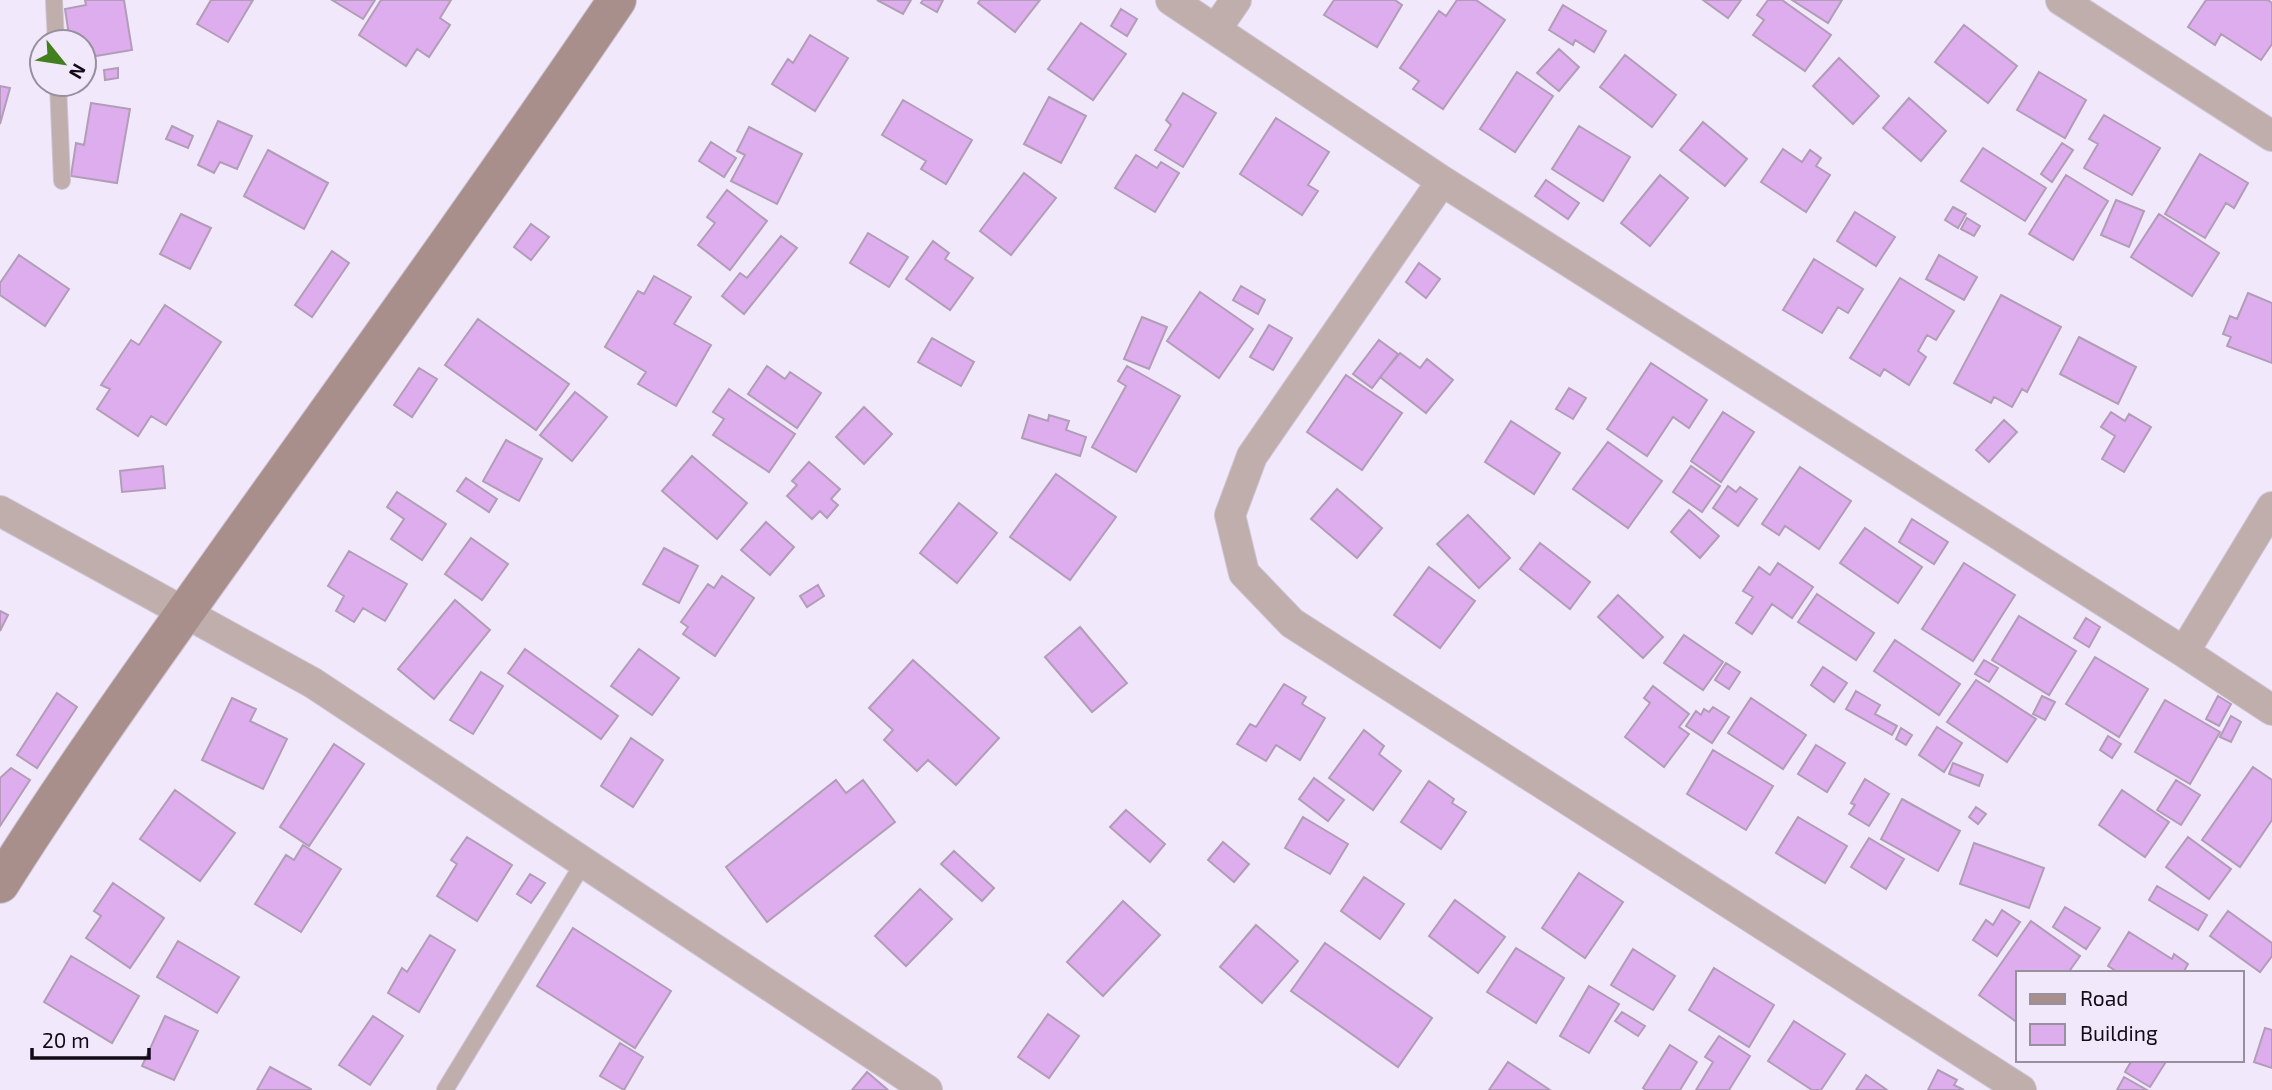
<svg xmlns="http://www.w3.org/2000/svg" width="2272" height="1090" viewBox="0 0 2272 1090" font-family="'Exo 2',sans-serif">
<style>
.building{fill:#deaded;stroke:#b29db8;stroke-width:2}
.lines{fill:none;stroke-linecap:round;stroke-linejoin:round}
.lane-casing{stroke:#cec5d6;stroke-width:18}
.street-casing{stroke:#cec5d6;stroke-width:32}
.secondary-casing{stroke:#cec5d6;stroke-width:40}
.lane{stroke:#bfaeab;stroke-width:16}
.street{stroke:#bfaeab;stroke-width:30}
.secondary{stroke:#a88f8b;stroke-width:38}
</style>
<rect width="100%" height="100%" fill="#f2e8fb"/>
<path class="building" d="M85,0h39l8,50 -48,8v-16h-14l-5,-33 21,-4z
M211,0h42l-25,42 -31,-18z
M332,0h43l-12,19z
M381,0h70l-11,18 10,7 -21,32 -12,-8 -11,17 -47,-31z
M877,0h34l-8,14z
M923,0h20l-6,12 -16,-9z
M980,0h60l-25,32 -37,-29z
M1334,0h61l7,5 -25,42 -53,-32z
M1457,0h19l29,20 -62,89 -30,-20 6,-8 -19,-13 39,-57 7,5z
M1703,0h38l-13,18z
M1768,0h14l49,35 -26,36 -52,-36 11,-15 -7,-5z
M1792,0h50l-14,23z
M2206,0h62l4,3v41l-11,16 -40,-26 -6,11 -27,-18z
M1563,5l43,26 -12,21 -19,-12 -2,5 -24,-15z
M1121,9l16,10 -10,17 -16,-10z
M1081,23l45,31 -33,46 -45,-31z
M1964,25l53,41 -29,37 -53,-41z
M810,35l38,23 -33,53 -43,-27 16,-25 5,4z
M1559,49l20,18 -20,24 -22,-18z
M1625,55l51,40 -24,32 -52,-40z
M1839,58l40,38 -26,28 -40,-38z
M118,68v10l-13,2 -1,-10z
M1517,72l36,24 -38,56 -35,-23z
M2039,72l47,28 -21,38 -48,-28z
M0,86l10,2 -10,36z
M1183,93l33,20 -33,54 -28,-17 16,-25 -5,-5z
M1049,97l37,19 -25,47 -37,-19z
M1909,98l37,33 -25,30 -38,-33z
M903,100l69,40 -26,44 -25,-15 5,-8 -44,-26z
M91,103l39,6 -13,74 -46,-7 5,-33 8,2z
M2104,115l56,33 -28,47 -48,-27 14,-24 -9,-5z
M1276,118l53,34 -21,33 10,6 -16,24 -62,-41z
M218,121l34,15 -15,33 -17,-7 -6,11 -16,-8z
M1703,122l44,37 -22,27 -45,-36z
M172,126l21,10 -5,12 -22,-9z
M1579,126l51,31 -27,44 -51,-32z
M749,127l53,27 -25,50 -46,-23 14,-26 -8,-4z
M711,142l25,16 -12,19 -25,-16z
M2062,143l11,7 -21,32 -11,-8z
M1983,148l63,40 -21,33 -64,-40z
M1783,149l19,13 8,-12 11,8 -5,8 14,9 -24,37 -45,-30z
M268,150l60,33 -24,46 -60,-33z
M2200,154l48,29 -14,25 -8,-5 -21,35 -40,-24z
M1136,155l21,13 4,-6 18,11 -24,39 -40,-24z
M1024,173l32,25 -45,57 -31,-24z
M1660,175l28,23 -38,48 -29,-23z
M2066,175l42,26 -35,59 -44,-26z
M1546,180l33,23 -11,16 -33,-23z
M727,190l40,31 -37,49 -32,-25 17,-22 -8,-6z
M2116,200l28,11 -15,36 -28,-12z
M1953,207l13,7 -8,14 -13,-8z
M1855,212l40,25 -19,29 -39,-25z
M181,214l30,14 -21,41 -30,-15z
M2159,214l60,39 -27,43 -61,-39z
M1967,218l13,8 -6,10 -13,-7z
M531,224l18,13 -18,23 -17,-13z
M868,233l40,24 -19,30 -39,-24z
M781,236l16,12 -53,66 -22,-18 18,-23 7,5z
M933,241l16,12 -4,6 28,19 -23,32 -44,-31z
M332,251l17,12 -37,54 -17,-12z
M19,255l50,34 -24,37 -45,-31v-12z
M1939,255l38,22 -13,23 -38,-21z
M1814,259l49,30 -15,24 -10,-6 -16,26 -39,-23z
M1419,263l21,16 -14,19 -20,-16z
M654,276l37,21 -17,27 37,21 -35,61 -38,-22 8,-12 -41,-25 33,-56 6,3z
M1900,278l54,33 -18,29 -9,-5 -9,16 8,6 -17,28 -25,-16 -4,7 -30,-18z
M1241,286l24,14 -7,14 -25,-14z
M1200,292l53,37 -34,49 -52,-37z
M2248,293l24,10v60l-45,-17 4,-9 -8,-3 7,-18 7,3z
M2001,295l60,32 -34,65 -5,-3 -10,18 -18,-10 -3,6 -37,-20z
M165,305l56,37 -55,83 -15,-9 -13,20 -41,-27 13,-20 -9,-4 30,-45 8,5z
M1142,317l25,10 -18,42 -25,-10z
M478,319l91,65 -33,46 -91,-65z
M1269,325l23,13 -19,32 -23,-13z
M2079,337l57,30 -18,37 -58,-30z
M932,338l42,24 -13,24 -43,-24z
M1379,340l19,14 -26,34 -19,-14z
M1400,353l20,15 7,-9 26,21 -27,33 -46,-36z
M1651,363l56,37 -18,28 -16,-11 -26,39 -40,-27z
M767,366l18,13 5,-7 31,21 -24,35 -49,-34z
M1127,366l53,30 -44,76 -44,-25 34,-61 -8,-5z
M419,368l18,11 -25,38 -18,-12z
M1346,375l56,38 -40,57 -55,-38z
M1569,388l17,10 -13,21 -17,-10z
M729,389l66,45 -26,38 -56,-37 11,-16 -11,-7z
M575,392l32,25 -35,44 -32,-26z
M864,407l28,27 -28,30 -28,-27z
M1723,412l31,20 -33,50 -30,-21z
M2111,412l14,9 4,-7 22,13 -27,45 -22,-13 13,-23 -14,-9z
M1029,415l19,6 1,-6 20,6 -3,9 20,7 -6,19 -58,-18z
M2004,420l13,12 -28,30 -13,-12z
M1511,421l49,32 -26,41 -49,-32z
M506,440l36,19 -23,42 -36,-20z
M1608,442l54,39 -34,47 -55,-39z
M692,456l55,47 -30,36 -55,-48z
M809,462l31,27 -9,10 7,6 -11,13 -7,-7 -8,8 -25,-23 10,-11 -5,-4z
M163,466l2,22 -43,4 -2,-21z
M1691,466l29,20 -18,26 -29,-20z
M1800,467l51,34 -32,48 -34,-23 -6,9 -17,-11z
M1056,474l60,43 -46,63 -60,-43z
M466,478l31,21 -8,13 -32,-21z
M1728,486l8,6 4,-5 17,12 -19,27 -25,-18z
M1337,489l45,39 -25,30 -46,-39z
M397,492l49,32 -24,36 -31,-21 13,-20 -17,-12z
M959,503l38,30 -40,50 -37,-30z
M1689,510l30,26 -19,22 -29,-26z
M1468,515l42,43 -31,30 -42,-44z
M1912,519l36,23 -14,22 -35,-22z
M766,522l28,25 -24,28 -29,-25z
M1865,528l57,39 -24,36 -58,-40z
M471,538l37,26 -26,36 -37,-26z
M1540,543l50,39 -20,27 -50,-40z
M664,548l34,18 -19,37 -36,-19z
M349,551l58,33 -22,37 -22,-13 -9,14 -18,-11 8,-15 -16,-10z
M1778,563l35,24 -21,31 -20,-14 -20,30 -16,-11 17,-26 -10,-6 16,-24 11,8z
M1964,563l51,32 -42,66 -51,-32z
M1429,567l46,34 -35,47 -46,-33z
M722,576l32,22 -39,58 -32,-22 5,-7 -7,-5 27,-38 6,4z
M818,585l6,11 -17,11 -7,-11z
M1817,594l57,39 -18,27 -58,-38z
M1618,595l45,42 -20,21 -45,-41z
M455,600l35,30 -56,69 -36,-30z
M0,611l8,4 -8,16z
M2019,616l57,35 -27,44 -57,-35z
M2086,618l14,9 -11,20 -15,-9z
M1080,627l47,56 -35,29 -47,-55z
M1684,635l39,27 -20,28 -39,-27z
M1895,640l65,44 -21,31 -65,-44z
M525,649l93,67 -17,23 -93,-66z
M639,649l40,29 -27,37 -41,-29z
M2095,657l53,32 -29,48 -53,-33z
M913,660l86,78 -43,47 -28,-25 -11,11 -33,-31 9,-10 -24,-22z
M1984,660l14,8 -9,14 -14,-8z
M1726,663l14,9 -11,17 -14,-9z
M1823,667l24,16 -13,19 -23,-17z
M481,672l22,14 -30,48 -23,-14z
M1976,680l60,39 -29,43 -60,-40z
M1284,684l22,13 -4,7 23,14 -25,42 -24,-15 -10,16 -29,-17 13,-20 6,3z
M1653,686l36,28 -10,13 10,7 -25,33 -39,-30 25,-34 -6,-5z
M1856,691l24,14 -5,9 22,12 -5,9 -46,-26z
M57,693l20,14 -40,61 -20,-13z
M2042,696l13,6 -10,18 -12,-6z
M2218,696l13,8 -12,22 -13,-7z
M232,698l24,11 -6,12 37,18 -24,50 -61,-29z
M1751,698l55,37 -23,34 -55,-36z
M2165,700l55,32 -30,52 -55,-32z
M1713,707l16,10 -17,26 -26,-17 10,-15 5,4 3,-6 5,3z
M2231,716l10,6 -10,20 -11,-5z
M1937,727l25,16 -18,29 -25,-17z
M1901,728l11,7 -6,10 -10,-6z
M1364,730l20,16 -5,8 22,17 -28,39 -44,-32z
M2108,736l13,8 -9,14 -12,-8z
M631,738l32,22 -30,47 -32,-21z
M334,744l30,20 -55,82 -29,-19z
M1816,745l29,18 -18,29 -29,-18z
M1713,750l60,36 -27,44 -59,-36z
M1953,763l30,12 -4,11 -30,-12z
M2253,767l19,13v40l-32,47 -38,-27z
M11,768l19,12 -30,46v-48z
M1314,778l30,22 -16,21 -29,-22z
M1865,779l24,15 -20,32 -20,-12 6,-9 -4,-2z
M836,780l10,13 17,-13 32,42 -128,100 -41,-55z
M2176,780l24,15 -19,30 -24,-15z
M1429,781l25,18 -2,4 14,9 -25,37 -40,-27z
M175,790l60,43 -35,48 -60,-42z
M2122,790l47,32 -24,35 -46,-32z
M1902,799l58,32 -22,40 -57,-32z
M1976,807l10,7 -8,10 -9,-7z
M1126,810l39,34 -15,18 -40,-35z
M1303,817l45,27 -18,30 -45,-26z
M1798,817l49,29 -22,37 -49,-30z
M467,837l45,28 -35,56 -40,-25 20,-32 -6,-4z
M2188,837l43,32 -22,30 -43,-32z
M1869,838l35,21 -18,30 -35,-22z
M1223,842l26,22 -15,18 -26,-22z
M1974,843l70,25 -15,40 -69,-24z
M303,845l38,24 -40,63 -46,-28 31,-49 8,5z
M954,851l40,37 -12,13 -41,-37z
M1579,873l44,29 -38,56 -43,-30z
M530,874l15,9 -14,20 -14,-9z
M1364,877l40,27 -24,35 -39,-28z
M113,883l51,35 -34,50 -44,-30 15,-22 -7,-5z
M2157,886l50,29 -9,15 -49,-30z
M920,889l32,30 -46,47 -31,-30z
M1455,900l50,37 -27,36 -49,-37z
M1123,901l37,34 -57,61 -36,-34z
M2065,907l35,21 -14,21 -33,-22z
M2002,910l18,12 -23,34 -24,-16 13,-20 7,5z
M2228,911l44,32v13l-12,16 -50,-36z
M2031,921l49,35 -12,17h-50v50l-39,-28z
M1256,925l42,36 -36,42 -42,-36z
M573,928l98,63 -36,57 -98,-62z
M2129,932l43,27 2,-5 14,10 -5,9h-64l-11,-7z
M430,935l25,15 -36,62 -31,-19 14,-25 5,4z
M178,941l61,36 -22,36 -60,-36z
M1325,943l107,75 -34,49 -107,-76z
M1516,948l48,30 -28,45 -49,-31z
M1633,949l42,27 -22,34 -42,-25z
M71,956l68,40 -27,47 -68,-41z
M1714,968l60,37 -25,42 -60,-37z
M1589,986l30,18 -30,49 -29,-17z
M1622,1012l23,14 -7,10 -23,-15z
M1048,1014l31,22 -30,42 -31,-21z
M165,1016l33,15 -24,49 -32,-14z
M373,1016l30,20 -33,49 -31,-20z
M1794,1021l51,33 -24,36h-9l-44,-29z
M2265,1028l7,2v38l-18,-6z
M1719,1036l31,20 -21,34h-33l17,-28 -8,-5z
M620,1043l23,14 -19,33 -24,-14z
M1670,1045l27,17 -17,28h-34l-3,-2z
M2132,1060h35l-17,27 -25,-15z
M1508,1062l42,28h-61z
M270,1067l41,22v1h-54z
M1938,1070l19,10 -3,5 10,5h-36z
M867,1072l21,18h-36z
M1866,1075l21,15h-31z
M2124,1077l23,13h-30z"/>
<g class="lines">
<defs>
<path id="lane" d="M54,0l2,42
M58,84l4,97
M445,1090l139,-228"/>
<path id="street" d="M1171,0l271,181 742,471 88,58
M2061,0l211,136
M1216,29l20,-29
M1442,181l-190,275 -22,59 14,58 48,50 729,467
M0,511l313,172 614,407
M2184,652l88,-145"/>
<path id="secondary" d="M0,884c79,-125 166,-245 252,-366 123,-172 246,-343 365,-518"/>
</defs>
<use href="#lane" class="lane-casing"/>
<use href="#street" class="street-casing"/>
<use href="#secondary" class="secondary-casing"/>
<use href="#lane" class="lane"/>
<use href="#street" class="street"/>
<use href="#secondary" class="secondary"/>
</g>
<rect x="2016" y="971" width="228" height="91" fill="#f2e8fb" stroke="#98909f" stroke-width="2"/>
<rect x="2030" y="994" width="35" height="10" fill="#a88f8b" stroke="#98909f" stroke-width="2"/>
<text x="2080" y="1006" font-size="21" fill="#110b16">Road</text>
<rect x="2030" y="1024" width="35" height="21" fill="#deaded" stroke="#98909f" stroke-width="2"/>
<text x="2080" y="1041" font-size="21" fill="#110b16">Building</text>
<g transform="translate(63 63) rotate(120)"><circle r="33" fill="#f2e8fb" stroke="#98909f" stroke-width="2"/>
<path d="M0-5L12 26L0 18L-12 26Z" fill="#42801f"/>
<text y="-10" font-size="19" font-weight="bold" text-anchor="middle" fill="#110b16">N</text>
</g>
<path d="M32 1048v10h117v-10" fill="none" stroke="#110b16" stroke-width="3.5"/>
<text x="42" y="1048" font-size="21" fill="#110b16" stroke="#f2e8fb" stroke-width="5" paint-order="stroke">20 m</text>
</svg>
